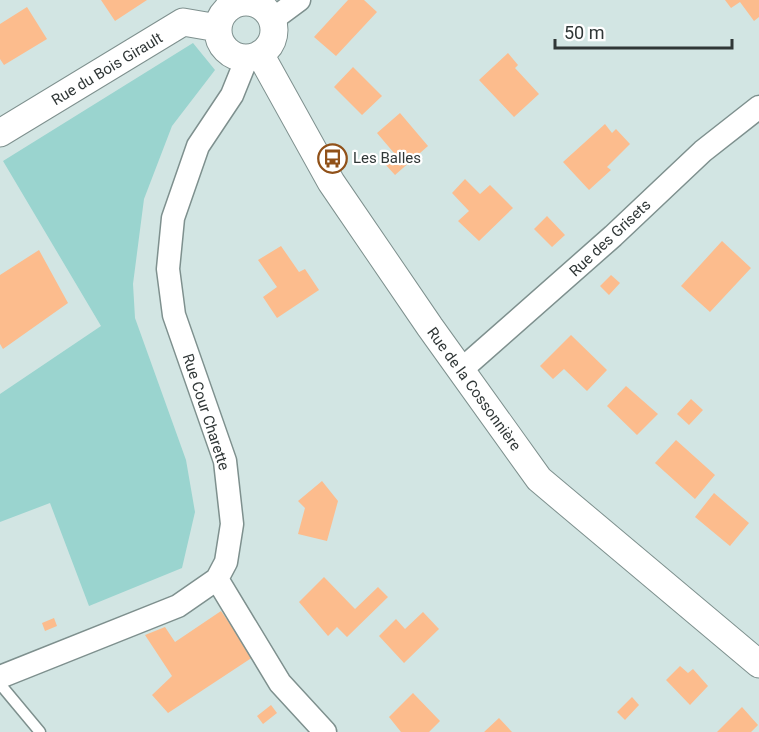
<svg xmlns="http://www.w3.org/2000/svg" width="759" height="732" viewBox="0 0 759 732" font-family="Roboto,sans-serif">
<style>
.green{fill:#9ad4cf}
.building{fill:#fcbc8d}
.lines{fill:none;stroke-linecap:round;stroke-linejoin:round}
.service-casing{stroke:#7e908e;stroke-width:13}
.minor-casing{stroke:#7e908e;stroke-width:25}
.tertiary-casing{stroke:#7e908e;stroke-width:29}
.service{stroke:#fff;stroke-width:10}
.minor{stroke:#fff;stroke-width:22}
.tertiary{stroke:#fff;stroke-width:27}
.labels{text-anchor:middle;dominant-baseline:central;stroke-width:4.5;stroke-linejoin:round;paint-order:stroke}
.street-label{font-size:15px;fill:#303737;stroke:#fff}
.poi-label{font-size:15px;fill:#303737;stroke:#fff;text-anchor:start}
</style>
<rect width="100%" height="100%" fill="#d2e5e3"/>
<path class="green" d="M193,43l22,27 -43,56 -28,73 -11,85 2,34 51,142 9,52 -13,56 -93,38 -39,-103 -50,19v-128l101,-68 -98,-165z"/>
<path class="building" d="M101,0h46l-32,21z
M348,0h16l13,12 -41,44 -22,-19z
M725,0h34v17l-5,4 -14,-19 -9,6z
M27,7l20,32 -43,26 -4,-6v-35z
M508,53l10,12 -3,3 24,26 -25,23 -35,-37z
M353,67l29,29 -20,19 -28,-28z
M400,113l28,33 -33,29 -11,-12 10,-10 -17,-20z
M605,124l7,9 4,-4 14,15 -23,23 4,3 -22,20 -26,-28z
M465,179l15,15 10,-9 23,23 -34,33 -21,-20 11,-10 -17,-18z
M547,216l18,19 -13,12 -18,-18z
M722,241l29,27 -41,44 -29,-26z
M281,246l18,26 6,-3 14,21 -42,28 -14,-21 14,-10 -19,-27z
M39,250l29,53 -65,46 -3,-5v-69z
M611,275l9,8 -11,12 -9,-9z
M571,335l36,35 -20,21 -23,-22 -11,10 -13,-13z
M626,386l32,28 -21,21 -30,-29z
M691,399l12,11 -14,15 -12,-11z
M676,440l39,35 -20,24 -40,-36z
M322,481l16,20 -11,40 -29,-7 7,-26 -7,-7z
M714,493l35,30 -19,23 -35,-29z
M324,577l31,32 23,-22 10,10 -41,40 -10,-10 -9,9 -29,-34z
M221,611l32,46 -85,56 -16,-18 20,-19 -27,-41 20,-8 10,15z
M423,612l16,17 -35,34 -25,-27 17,-17 9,10z
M54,618l3,8 -12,5 -3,-8z
M680,666l8,7 5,-4 15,17 -18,19 -24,-25z
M413,693l27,28 -11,11h-28l-12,-15z
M632,697l7,8 -14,15 -8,-8z
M271,705l6,8 -14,11 -6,-8z
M742,707l16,18 -7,7h-34z
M499,718l13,14h-28z"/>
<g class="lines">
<defs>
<path id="service" d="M0,684l40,48"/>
<path id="minor" d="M272,20l27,-20
M461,370l152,-134 90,-85 56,-44
M217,579l63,104 45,49
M0,677l178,-71 39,-27 9,-17 6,-38 -7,-63 -51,-146 -6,-46 5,-51 25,-72 34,-51 15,-37"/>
<path id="tertiary" d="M218 30a28 28 0 1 1 56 0a28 28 0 1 1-56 0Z
M260,54l71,128 99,145 109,152 220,185
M0,133l183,-111 35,6"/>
</defs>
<use href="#service" class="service-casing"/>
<use href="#minor" class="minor-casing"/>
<use href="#tertiary" class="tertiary-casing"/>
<use href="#service" class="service"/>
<use href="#minor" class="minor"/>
<use href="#tertiary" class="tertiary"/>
</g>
<defs>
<symbol id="bus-ring" viewBox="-11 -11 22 22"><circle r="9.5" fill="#fff" stroke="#905119" stroke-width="1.5"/><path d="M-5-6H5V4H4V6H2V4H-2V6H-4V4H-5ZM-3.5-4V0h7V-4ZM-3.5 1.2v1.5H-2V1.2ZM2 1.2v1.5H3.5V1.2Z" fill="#905119"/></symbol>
</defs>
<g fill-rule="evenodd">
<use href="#bus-ring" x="316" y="142" width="33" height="33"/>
</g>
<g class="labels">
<g class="street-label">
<text transform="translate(107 69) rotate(-31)">Rue du Bois Girault</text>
<text transform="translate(610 238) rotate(-43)">Rue des Grisets</text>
<text transform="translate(474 389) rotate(54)">Rue de la Cossonnière</text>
<text transform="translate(206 412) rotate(72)">Rue Cour Charette</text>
</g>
<g class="poi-label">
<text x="353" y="158">Les Balles</text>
</g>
</g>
<path d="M555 39v9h177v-9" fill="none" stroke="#303737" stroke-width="3"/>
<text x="564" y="39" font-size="18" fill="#303737" stroke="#ffffff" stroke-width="4.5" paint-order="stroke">50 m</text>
</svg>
